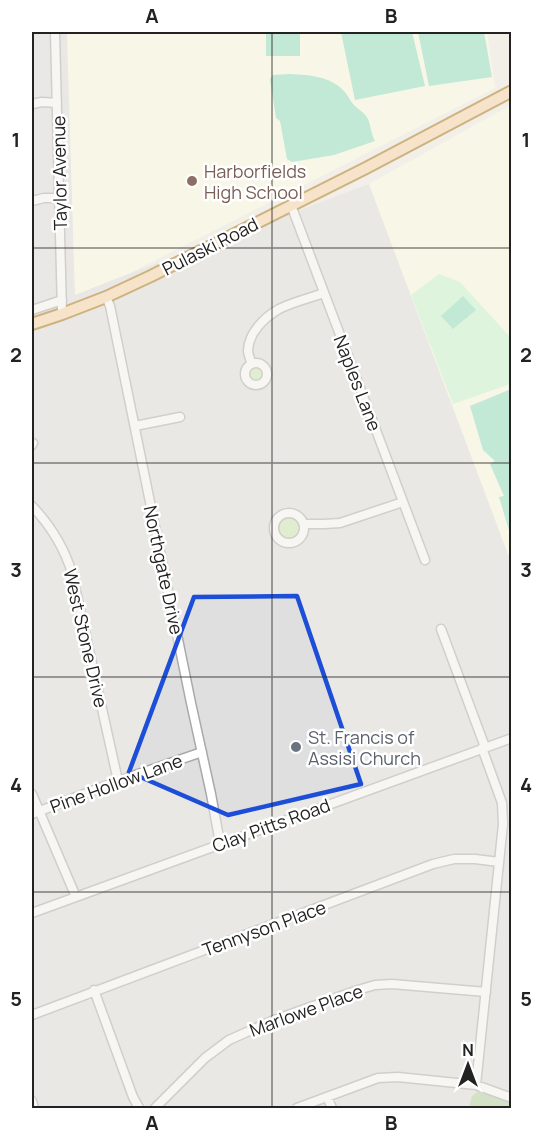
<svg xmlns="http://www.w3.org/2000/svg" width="543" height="1140" viewBox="0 0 543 1140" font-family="Manrope,sans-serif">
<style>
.residential{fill:#e0dfdf}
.education{fill:#ffffe5}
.grass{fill:#cdebb0}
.forest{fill:#add19e}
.park{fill:#c8facc}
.pitch{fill:#88e0be}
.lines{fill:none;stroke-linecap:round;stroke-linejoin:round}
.minor-casing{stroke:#a9a9a9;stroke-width:11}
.major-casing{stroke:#a06b00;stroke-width:14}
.minor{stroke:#fff;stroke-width:8}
.major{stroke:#fcd6a4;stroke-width:10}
.marked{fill:none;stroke:#1d4ed8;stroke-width:4.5;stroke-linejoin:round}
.grid{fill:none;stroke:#222;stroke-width:1.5;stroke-opacity:0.55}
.education-dot{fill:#8d6e63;stroke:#fff;stroke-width:2}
.worship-dot{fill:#6b7280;stroke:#fff;stroke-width:2}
.labels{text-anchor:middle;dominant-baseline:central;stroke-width:5;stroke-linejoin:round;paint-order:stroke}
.education-label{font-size:18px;fill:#785e54;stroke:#fff;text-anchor:start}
.street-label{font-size:18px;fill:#222;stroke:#fff}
.worship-label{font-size:18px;fill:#5b616d;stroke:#fff;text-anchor:start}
.neatline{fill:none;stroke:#222;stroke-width:2}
.grid-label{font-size:20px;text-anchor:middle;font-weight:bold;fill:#222}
</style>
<rect width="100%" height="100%" fill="#f2efe9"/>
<path class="residential" d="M32,32h35l8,262 294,-110 142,378v546h-479z"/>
<path class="education" d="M67,32h420l8,56 -365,185 -55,22z
M511,105v457l-142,-378z"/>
<path class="grass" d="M247 374a9 9 0 1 1 18 0a9 9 0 1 1-18 0Z
M277 528a12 12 0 1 1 24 0a12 12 0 1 1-24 0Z"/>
<path class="forest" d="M477,1092c14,0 22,4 34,11v5h-42l3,-12z"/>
<path class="park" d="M439,274l21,8 51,56v46l-58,20 -42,-109z"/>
<path class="pitch" d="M341,32h71l13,54 -70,14z
M418,32h66l8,45 -63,9z
M300,33v23h-34v-22z
M290,74c19,1 39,2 53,16 5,5 7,11 11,15 5,5 11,8 14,14 3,7 3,15 7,22l-41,14 -42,7 -5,-3 -7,-38 -4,-3 -6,-39 3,-4z
M463,296l13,14 -23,19 -12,-13z
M511,389v148l-12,-40 5,-1 -14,-32 5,-3 -12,-11 -13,-44z"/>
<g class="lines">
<defs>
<path id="minor" d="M55,32l7,282
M32,104l10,-2 15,1
M32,201l12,-3h15
M291,205l134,355
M106,297l4,9 81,397 20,91 9,49
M32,310l30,-10
M245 374a11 11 0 1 1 22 0a11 11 0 1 1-22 0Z
M252,364c-2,-5 -4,-9 -4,-14 1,-18 17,-33 31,-41 14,-7 31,-11 45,-16
M135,426l45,-9
M32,445l1,-2
M32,506c18,19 32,41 40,67l46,208
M274 528a15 15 0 1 1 30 0a15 15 0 1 1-30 0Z
M304,524h20l16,-1 63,-21
M441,629l44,118
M32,794l44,103
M32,814l86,-33 84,-29
M32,913l480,-175
M94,990l39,107 6,11
M32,1015l401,-151 21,-5h21l24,3
M476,1085l27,-261 -1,-21 -20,-55
M327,1097l5,11
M32,1101l2,7
M155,1108l50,-50 24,-18 45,-20 84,-30 17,-5 17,-1 94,8
M297,1108l81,-30 20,-1 78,8 36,13"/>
<path id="major" d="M32,324l30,-10 44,-17 45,-21 215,-108 146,-77"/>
</defs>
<use href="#minor" class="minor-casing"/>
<use href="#major" class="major-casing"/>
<use href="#minor" class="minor"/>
<use href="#major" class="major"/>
</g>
<path d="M0 0H543V1140H0ZM297,596l64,188 -133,31 -99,-43 65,-175z" fill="#f2efe9" fill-opacity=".55" fill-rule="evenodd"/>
<path class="marked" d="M297,596l64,188 -133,31 -99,-43 65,-175z"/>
<path class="grid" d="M272,32v1076M32,248h480M32,463h480M32,677h480M32,892h480"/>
<circle class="education-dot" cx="192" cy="181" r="6"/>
<circle class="worship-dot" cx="296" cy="747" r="6"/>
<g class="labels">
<g class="education-label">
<text x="204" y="171">Harborfields<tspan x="204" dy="21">High School</tspan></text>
</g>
<g class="street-label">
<text transform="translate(59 173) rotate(-91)">Taylor Avenue</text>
<text transform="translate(210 246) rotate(-27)">Pulaski Road</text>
<text transform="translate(358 383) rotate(69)">Naples Lane</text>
<text transform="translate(164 570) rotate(78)">Northgate Drive</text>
<text transform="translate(86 638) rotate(77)">West Stone Drive</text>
<text transform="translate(116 783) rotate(-20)">Pine Hollow Lane</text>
<text transform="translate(271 825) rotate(-20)">Clay Pitts Road</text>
<text transform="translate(264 928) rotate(-20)">Tennyson Place</text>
<text transform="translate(306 1010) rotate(-20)">Marlowe Place</text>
</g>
<g class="worship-label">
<text x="308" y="737">St. Francis of<tspan x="308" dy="21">Assisi Church</tspan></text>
</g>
</g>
<rect width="543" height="1140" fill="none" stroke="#ffffff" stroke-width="66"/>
<g transform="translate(468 1065)" stroke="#ffffff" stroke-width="4.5" paint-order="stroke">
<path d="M0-4.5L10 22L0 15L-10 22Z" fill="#222222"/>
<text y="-9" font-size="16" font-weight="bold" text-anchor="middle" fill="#222222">N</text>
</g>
<rect x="33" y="33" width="477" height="1074" class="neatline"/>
<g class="grid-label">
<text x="152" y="23">A</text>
<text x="391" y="23">B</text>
<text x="16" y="147">1</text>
<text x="526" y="147">1</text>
<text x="16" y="362">2</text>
<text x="526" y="362">2</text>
<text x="16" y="577">3</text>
<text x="526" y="577">3</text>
<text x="16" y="792">4</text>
<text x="526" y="792">4</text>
<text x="16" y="1006">5</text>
<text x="526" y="1006">5</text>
<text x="152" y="1130">A</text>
<text x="391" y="1130">B</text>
</g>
</svg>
